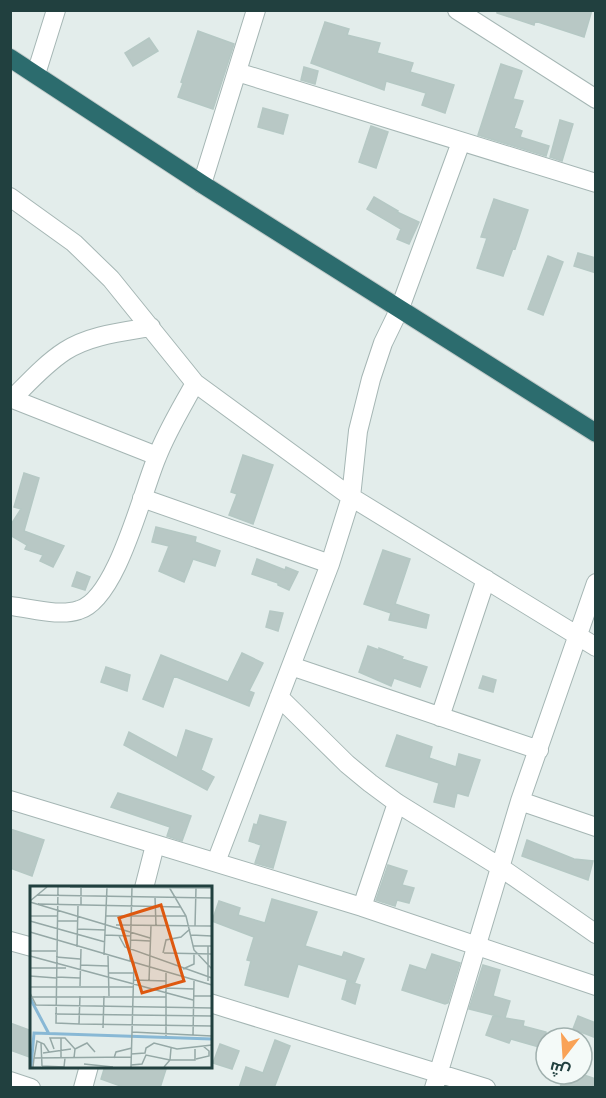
<svg xmlns="http://www.w3.org/2000/svg" width="606" height="1098" viewBox="0 0 606 1098" font-family="Mulish,Cairo,sans-serif">
<style>
.building{fill:#b8c8c5;stroke:#b5c8c4;stroke-width:1.5}
.lines{fill:none;stroke-linecap:round;stroke-linejoin:round}
.minor-casing{stroke:#a5b6b4;stroke-width:20}
.highway-casing{stroke:#c1cac9;stroke-width:20}
.minor{stroke:#fff;stroke-width:18}
.highway{stroke:#2c6c6e;stroke-width:18}
.inset-river{fill:none;stroke:#88b8d5;stroke-width:3}
.inset-road{fill:none;stroke:#95a8a6;stroke-width:1.5}
.view{fill:#de580f;fill-opacity:0.15;stroke:#de580f;stroke-width:3}
.inset-edge{fill:none;stroke:#21403f;stroke-width:3}
</style>
<rect width="100%" height="100%" fill="#e3edeb"/>
<path class="building" d="M497,10h95l-8,27 -49,-16 -1,4 -37,-12z
M325,22l24,7 -2,6 33,8 -3,10 36,10 -3,9 44,13 -9,28 -23,-8 4,-12 -40,-12 -2,9 -73,-27z
M198,31l36,13 -21,65 -35,-12 5,-14 -2,-1z
M149,38l9,13 -25,15 -8,-13z
M501,64l21,7 -9,28 10,2 -9,27 8,3 -2,6 29,9 -3,10 -68,-21z
M304,67l14,4 -3,13 -14,-4z
M263,108l25,7 -5,19 -25,-7z
M560,120l13,4 -11,37 -12,-4z
M371,126l17,6 -12,36 -17,-6z
M374,197l24,14 -1,1 22,10 -10,22 -12,-5 4,-10 -34,-20z
M494,199l34,11 -13,39 -2,-1 -10,28 -26,-8 10,-30 -6,-1z
M578,253l18,5v15l-22,-7z
M548,256l15,6 -20,53 -15,-6z
M243,455l30,10 -20,59 -24,-9 8,-21 -6,-2z
M24,473l15,5 -15,53 40,15 -11,21 -13,-6 3,-6 -18,-6 2,-4 -17,-10v-9l11,-17 -7,-2z
M156,527l40,10 -1,5 25,9 -5,15 -22,-7 -9,23 -25,-11 10,-25 -17,-4z
M383,550l27,9 -15,45 34,11 -3,13 -37,-8 2,-7 -27,-9z
M257,559l28,11 1,-3 12,5 -9,18 -11,-5v-2l-26,-9z
M77,572l13,5 -5,13 -13,-4z
M270,611l13,2 -5,18 -12,-4z
M368,646l11,4v-2l24,9 -1,2 25,8 -7,20 -26,-9 -3,8 -32,-14z
M242,653l21,10 -14,28 5,2 -5,13 -75,-30 -11,31 -20,-8 18,-44 67,27z
M106,667l24,8 -3,16 -26,-9z
M483,676l13,4 -3,12 -14,-4z
M186,730l26,9 -11,31 13,7 -7,13 -83,-45 5,-13 48,26z
M397,735l35,12 -3,11 27,9 3,-13 21,6 -12,36 -11,-3 -3,14 -20,-5 5,-19 -53,-17z
M118,793l73,23 -9,25 -15,-5 3,-9 -59,-20z
M260,815l26,7 -13,46 -18,-5 6,-18 -12,-4 5,-17 3,1z
M10,829l34,11 -12,36 -22,-8z
M527,840l47,19 19,2 -5,19 -66,-24z
M388,865l19,6 -5,14 12,3 -5,15 -12,-3 -2,6 -19,-6z
M272,899l45,13 -12,34 37,11 2,-5 20,7 -9,23 -57,-18 -10,33 -43,-12 6,-24 -4,-1 7,-23 -42,-16 7,-20 21,7 -2,7 27,8z
M432,954l28,9 -12,40 -3,1 -43,-14 8,-25 16,5z
M483,965l17,5 -7,26 17,5 -5,17 19,3 -1,5 23,6v17l-35,-10 -2,4 -23,-8 7,-19 8,1 -32,-8z
M347,981l13,4 -5,19 -13,-5z
M578,1016l18,7v15l-23,-9z
M10,1023l22,8v27l-22,-8z
M275,1040l15,6 -16,42h-35l7,-21 17,6z
M220,1044l19,7 -7,18 -19,-6z
M105,1066h62l-7,22h-34l-25,-9z
M564,1074h17l15,5v9h-36z"/>
<g class="lines">
<defs>
<path id="minor" d="M457,10l139,89
M237,72l359,111
M36,74l20,-64
M202,184l54,-174
M10,197l64,46 37,36 84,104 156,114 245,150
M10,398l147,58
M12,399c17,-17 33,-35 53,-48 25,-16 57,-19 86,-24
M142,498l188,66
M10,606c21,2 49,11 69,4 38,-11 63,-118 78,-153 10,-26 25,-50 38,-74
M291,666l248,84
M279,697l68,67 23,19 27,20 103,64 96,67
M440,717l46,-138
M10,800l352,107 234,79
M520,801l76,26
M216,862l114,-298 21,-67 7,-66 13,-52 12,-36 17,-35 61,-166
M144,888l11,-43
M362,907l35,-104
M10,941l22,6
M210,1003l276,85
M10,1081l21,7
M83,1088l6,-22
M434,1088l86,-287 76,-218"/>
<path id="highway" d="M10,58l192,126 394,249"/>
</defs>
<use href="#minor" class="minor-casing"/>
<use href="#highway" class="highway-casing"/>
<use href="#minor" class="minor"/>
<use href="#highway" class="highway"/>
</g>
<g transform="translate(30 886)">
<rect width="182" height="182" fill="#e3edeb"/>
<path class="inset-river" d="M0,112l19,36M1,181l3,-34 178,6"/>
<path class="inset-road" d="M28,1l-2,136 23,1 1,-28M40,1l142,1M139,1l17,29 8,34 18,19M7,9l175,3M125,11l1,29M0,15l17,-14M0,16l120,36M8,18l142,3M51,20v-19M0,30h27M76,30h80M0,35l75,21M27,35h20M86,39l96,1M165,40l1,-38M47,43l28,1M0,46l182,53M75,49l26,1M161,49l21,1M89,50l6,11 87,31M101,54l19,1M163,60h19M47,61l1,-41M0,65h26M133,67l3,-13 15,-3 9,-8M134,67l48,1M74,69l3,-68M0,70l163,44M78,70l1,40M26,71l24,2M100,75l2,-74M50,79l28,1M0,82h36M153,83l11,-5v-10M78,87h26M0,90l26,2M26,91l24,1M104,94l32,1M119,95l2,-55M178,95v-35M50,100l1,-37M0,101h104M136,102l28,1M0,107l6,12 176,3M163,110h19M2,111h134M25,128l157,2M49,138l133,2M73,142l1,-32M102,146l80,4M136,150v-63M163,150l1,-55M31,152v19M11,157l1,23M24,163l-4,-11h15l10,11 -1,9M45,163l12,-6 8,9M13,167l28,-4M101,168l14,-1 1,-5 8,-5 23,6 35,-4M4,172l3,-17 7,3 5,8M84,172l2,-6 16,-4M166,173l13,-3v-5l-6,-5M140,174h25v-11M54,178l29,3M101,179l11,-1 4,-9 24,5M12,180l22,1 1,-9M3,181l1,-9 97,-1M101,181l3,-104M134,181l6,-7 1,-12"/>
<path class="view" d="M131,19l23,76 -42,12 -23,-75z"/>
<rect width="182" height="182" class="inset-edge"/>
</g>
<rect width="606" height="1098" fill="none" stroke="#21403f" stroke-width="24"/>
<g transform="translate(564 1056) rotate(197)"><circle r="28" fill="#f4faf8" stroke="#a0b0ae" stroke-width="1.5"/>
<path d="M0-4.5L10 22L0 15L-10 22Z" fill="#f9a256"/>
<text y="-9" font-size="16" font-weight="bold" text-anchor="middle" fill="#21403f">ش</text>
</g>
</svg>
